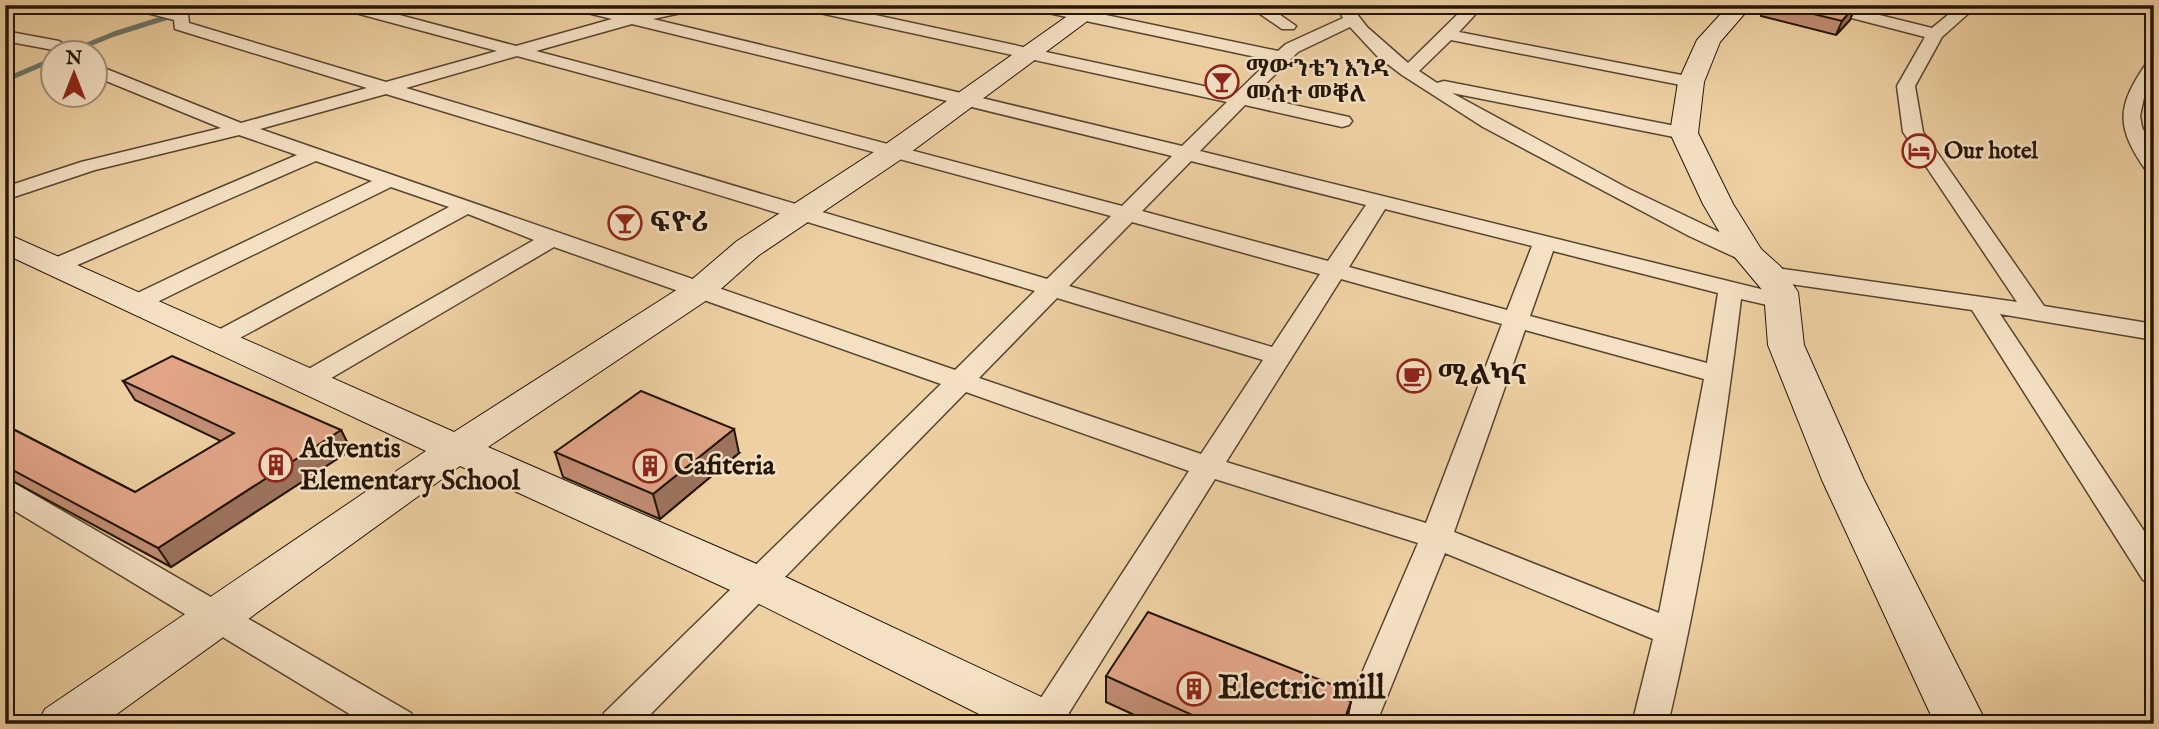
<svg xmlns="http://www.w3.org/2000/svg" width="2159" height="729" viewBox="0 0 2159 729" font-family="'IM FELL English','Noto Serif Ethiopic',serif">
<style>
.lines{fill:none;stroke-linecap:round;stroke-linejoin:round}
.stream{stroke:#6a7669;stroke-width:5}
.street-casing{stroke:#56442f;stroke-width:3}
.secondary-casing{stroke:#231508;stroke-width:2}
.street{fill:#f4e0c3;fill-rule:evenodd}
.secondary{fill:#f4e0c3;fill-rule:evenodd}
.wall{fill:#c28d74;stroke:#231508;stroke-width:2}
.shaded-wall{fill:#9e735e;stroke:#231508;stroke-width:2}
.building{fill:#e1a487;stroke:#231508;stroke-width:2}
.labels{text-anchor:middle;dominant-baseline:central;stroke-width:5;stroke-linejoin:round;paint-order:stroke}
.far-poi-label{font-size:23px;font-weight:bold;fill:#231508;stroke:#f4e0c3;text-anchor:start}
.poi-label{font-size:28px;font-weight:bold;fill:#231508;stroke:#f4e0c3;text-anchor:start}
.near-poi-label{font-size:33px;font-weight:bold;fill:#231508;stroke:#f4e0c3;text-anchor:start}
</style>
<rect width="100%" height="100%" fill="#eed0a3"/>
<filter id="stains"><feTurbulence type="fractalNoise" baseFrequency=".00286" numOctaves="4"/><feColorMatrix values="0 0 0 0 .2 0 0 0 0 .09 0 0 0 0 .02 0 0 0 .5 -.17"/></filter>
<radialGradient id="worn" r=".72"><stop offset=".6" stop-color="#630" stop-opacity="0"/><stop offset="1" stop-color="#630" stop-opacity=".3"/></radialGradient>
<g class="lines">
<path class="stream" d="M70,52l44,-18 92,-29
M5,80l47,-20"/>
<defs>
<path id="street" d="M126,5h28l34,9 1,9 197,59 111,-31 -160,-43 -2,-3h27l154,41 96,-27 -45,-11 -2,-3h29l37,9 43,-9h32l-2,3 -51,11 529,127 45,-44 -421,-92 -8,-5h31l407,88 34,-33 -236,-50 -8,-5h32l220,46 8,-7 57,-26 -7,-13h14l17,22 41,36 59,-58h17l-25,27 238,46 3,4 -3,4 -6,1 -240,-47 -32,31 18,12 7,-2 247,48 3,4 -10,6 -232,-46 175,95 130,62 4,5 -4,5h-16l-52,-24 -206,-109 -81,-52 -25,-19 -27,-29 -52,25 -45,44 96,21 3,4 -3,4 -7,2 -97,-22 -45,46 593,146 3,5 -3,5 -9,2 -43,-10c-17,142 -40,285 -73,425h-36l21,-85 -208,-86 -69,171h-36l78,-181 -203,-64 -153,245h-38l165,-253 -223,-79 -325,332h-42l5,-11 337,-329 -387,-137 -238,140 -9,2 -9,-2 -4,-6 4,-6 236,-135 -66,-26 -243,132 -9,3 -9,-3 -4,-5 4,-5 242,-129 -58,-20 -246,121 -9,2 -9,-2 -3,-5 3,-5 245,-117 -56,-20 -250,109h-16l-4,-5 4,-5 247,-105 -58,-20 -144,35 -90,30v-13l76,-25 140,-34 -127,-52v-12l147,59 126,-35 -192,-59 -1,-9 -46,-12zM632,24l540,132 -50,50 -586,-155zM517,56l594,160 -64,63 -641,-191zM386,94l649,197 -80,79 -695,-241zM1191,161l175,44 -38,56 -186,-50zM1385,209l147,37 -25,64 -158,-43zM1132,222l188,52 -48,73 -203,-61zM1553,251l165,42 -11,70 -177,-47zM1341,279l161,45 -76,199 -200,-61zM1057,298l206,62 -62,94 -222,-76zM1525,330l179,49 -45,234 -205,-81z
M1247,5h19l30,21 -2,3h-12z
M1811,5h28l93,23 28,-23h18l-36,32 -27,49 8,46 121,174 110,18v16l-154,-26 154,232v38l-11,-4 -171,-270 -203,-29 -8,-2 -4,-5 4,-5 8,-2 248,35 -114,-170 -6,-46 28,-49 -112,-29z
M5,31l54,10 8,5 -8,5 -54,-10z
M2154,60v18l-9,15 -5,23 2,11 12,25v22l-7,-2c-32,-46 -31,-65 1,-111z
M5,481l11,3 395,229 5,11h-50l-361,-219z"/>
<path id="secondary" d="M1083,5h26l-206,153 -144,97 -46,41 -225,151 287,125 292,137 8,15h-76l-256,-128 -283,-130 -357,258h-66l8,-15 381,-258 -421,-197v-21l449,199 235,-150 48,-41 146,-95z
M1729,5h23l-32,37 -16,40 -6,51 35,71 28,45 20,18 17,25 6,53 60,135 123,244h-52l-113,-244 -54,-135 -4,-53 -31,-37 -30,-51 -33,-71 8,-51 19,-42z"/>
</defs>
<use href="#street" class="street-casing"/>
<use href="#secondary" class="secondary-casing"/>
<use href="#street" class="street"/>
<use href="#secondary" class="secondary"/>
</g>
<path class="wall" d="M1764,5h87l4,1 -5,14 -14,15 -75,-19z
M123,381l218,49 10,20 -180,117 -166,-90v-52l130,67 86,-51 -86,-41z
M555,452l184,1 -79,66 -97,-42z
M1106,676l238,24 7,1 -5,23h-192l-48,-22z"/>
<path class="shaded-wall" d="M1855,6l-5,14 -14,15 6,-14z
M734,429l5,24 -79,66 -7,-25z
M341,430l10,20 -180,117 -13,-19z
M1351,701l-5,23h-3z"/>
<path class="building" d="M1776,5h75l4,1 -13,15z
M172,356l169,74 -183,118 -153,-82v-41l130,67 99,-59 -111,-52z
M641,391l93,38 -81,65 -98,-42z
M1148,612l198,78 -3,9 8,2 -8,23h-131l-106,-48z"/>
<defs>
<symbol id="bar-ring" viewBox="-11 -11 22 22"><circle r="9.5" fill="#f4e0c3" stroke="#8f2418" stroke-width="1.5"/><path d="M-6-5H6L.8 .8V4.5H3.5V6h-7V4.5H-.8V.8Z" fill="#8f2418"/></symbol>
<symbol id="hotel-ring" viewBox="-11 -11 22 22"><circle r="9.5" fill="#f4e0c3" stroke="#8f2418" stroke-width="1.5"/><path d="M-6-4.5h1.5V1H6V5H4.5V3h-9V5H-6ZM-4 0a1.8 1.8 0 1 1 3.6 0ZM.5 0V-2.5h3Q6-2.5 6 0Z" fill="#8f2418"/></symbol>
<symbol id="cafe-ring" viewBox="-11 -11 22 22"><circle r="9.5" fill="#f4e0c3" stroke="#8f2418" stroke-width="1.5"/><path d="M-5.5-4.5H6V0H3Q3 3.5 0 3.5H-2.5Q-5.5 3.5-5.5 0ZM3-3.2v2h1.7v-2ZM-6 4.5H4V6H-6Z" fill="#8f2418"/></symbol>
<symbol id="building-ring" viewBox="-11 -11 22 22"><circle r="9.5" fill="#f4e0c3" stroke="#8f2418" stroke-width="1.5"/><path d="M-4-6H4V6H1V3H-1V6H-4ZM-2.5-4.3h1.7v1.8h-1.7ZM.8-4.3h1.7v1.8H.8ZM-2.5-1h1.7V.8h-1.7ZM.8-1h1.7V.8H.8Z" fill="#8f2418"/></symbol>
</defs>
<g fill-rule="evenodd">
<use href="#bar-ring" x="1203" y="63" width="38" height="38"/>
<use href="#hotel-ring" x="1900" y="132" width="38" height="38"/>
<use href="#bar-ring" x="606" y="204" width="38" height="38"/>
<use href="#cafe-ring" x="1395" y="357" width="38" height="38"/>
<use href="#building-ring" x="257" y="446" width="38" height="38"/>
<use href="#building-ring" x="631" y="447" width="38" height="38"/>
<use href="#building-ring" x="1175" y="670" width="38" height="38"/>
</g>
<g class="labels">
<g class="far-poi-label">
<text x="1246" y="69">ማውንቴን እንዳ<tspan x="1246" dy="26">መስተ መቐለ</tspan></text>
<text x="1944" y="151">Our hotel</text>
</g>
<g class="poi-label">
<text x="650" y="223">ፍዮሪ</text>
<text x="1438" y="376">ሚልካና</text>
<text x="300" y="449">Adventis<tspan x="300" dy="32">Elementary School</tspan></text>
<text x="674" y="466">Cafiteria</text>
</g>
<g class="near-poi-label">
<text x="1218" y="689">Electric mill</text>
</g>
</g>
<rect width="2159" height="729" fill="none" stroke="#eed0a3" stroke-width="28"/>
<rect x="7" y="7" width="2145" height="715" fill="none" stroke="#231508" stroke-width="3.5"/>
<rect x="14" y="14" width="2131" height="701" fill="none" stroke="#231508" stroke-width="2"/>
<g transform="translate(74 74)"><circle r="33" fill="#f4e0c3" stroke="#a08f78" stroke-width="2"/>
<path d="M0-5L12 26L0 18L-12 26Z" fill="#8f2418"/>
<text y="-10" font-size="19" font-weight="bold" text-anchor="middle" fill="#231508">N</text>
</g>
<rect width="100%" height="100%" filter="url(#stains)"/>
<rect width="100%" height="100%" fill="url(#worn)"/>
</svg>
